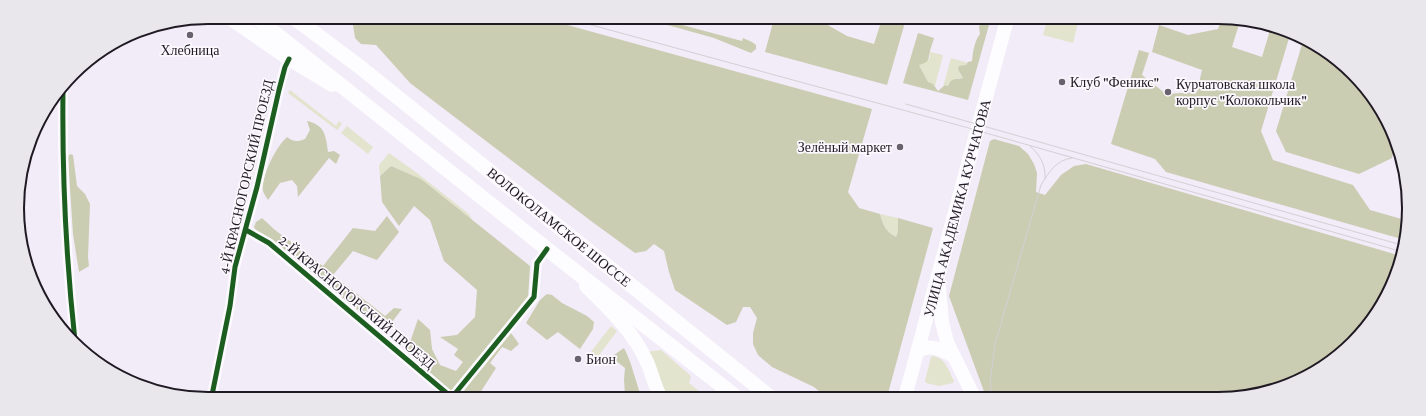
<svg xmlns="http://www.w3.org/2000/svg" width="1426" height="416" viewBox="0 0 1426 416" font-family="'Crimson Pro',serif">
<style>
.green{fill:#e2e4ce}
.forest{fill:#cacdb1}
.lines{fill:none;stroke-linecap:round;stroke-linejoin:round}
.street{stroke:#fdfcfe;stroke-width:10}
.secondary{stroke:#fdfcfe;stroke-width:14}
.primary{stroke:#fdfcfe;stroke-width:15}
.tram{stroke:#d3d0d4;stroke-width:1}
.cycleway-casing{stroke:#fbf8fe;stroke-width:8}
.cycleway{stroke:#1b5e20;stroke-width:5}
.poi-dot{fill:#69626e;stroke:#fbf8fe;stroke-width:1.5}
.labels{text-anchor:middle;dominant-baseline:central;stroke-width:3.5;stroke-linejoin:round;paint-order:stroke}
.poi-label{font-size:14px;fill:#1f1923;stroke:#fbf8fe;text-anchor:start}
.street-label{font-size:14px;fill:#1f1923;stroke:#fbf8fe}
.rim{fill:none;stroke:#1f1923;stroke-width:2}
</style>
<rect width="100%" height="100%" fill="#f2ebf8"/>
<path class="green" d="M1047,20h20l11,3 -5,20 -30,-8z
M930,52l13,3 -8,31 -7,-4 -9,-17 3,-1 8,-6z
M951,58l17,5 -8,10 3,5h-5l-9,5 -1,3 -3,-1 -2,2z
M290,90l46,36 3,-5 3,3 -5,6 -49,-37z
M347,126l26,21 -5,7 -27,-21z
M389,153l28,20 52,41 3,6 -51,-41 -30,-13 -11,10 -1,-11z
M880,214l18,4v14l-2,5c-11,-6 -13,-11 -16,-23z
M611,326l6,5 -20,27 -7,-5z
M661,350l30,26 -2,7 16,13h-54l-8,-29 3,-15z
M934,356c12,3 15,15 20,25l-1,2 -14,3 -13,-3 -1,-2 6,-24z"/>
<path class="forest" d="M352,18h190l330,91 -24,83 11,16 21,6c3,11 5,17 16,23l2,-5v-14l35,10 -46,169h-61l-12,-10 -42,-20 -14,-12 -5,-11v-11l4,-15 -7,-11h-7l-7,15 -9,3 -52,-35 -6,-18 -5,-21 -10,-7 -8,7 -11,2 -44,-32 -181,-138 -34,-38 -15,-1 -6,-6z
M646,19h14l82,22 1,-3 9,4 4,3v4l-5,4 -37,-15z
M774,19h43l30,17 27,8 8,-25h24l-19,66 -122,-33z
M982,21l5,1 2,3 -21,75 -65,-17 15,-50 16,5c-1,4 -3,9 -4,13 -2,10 -1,11 -11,14l9,17 5,2 5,7 7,-6 3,1c3,-9 8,-6 15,-8l-5,-9 1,-3 7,-1 2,-3 4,-1c1,-9 2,-19 8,-27l-1,-7z
M1221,21h19l-8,26 30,10 9,-30 19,8 -29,96 12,29 80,25 17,25 35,10v20l-239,-68 -11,-13 -44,-15 28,-94 10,3 -7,22 24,19 31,-2 5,-22 -50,-18 7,-27 29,10 30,-6z
M1303,41l21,8 53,53 18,44 -3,12 -33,16 -73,-22 -10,-21z
M307,121c18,4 19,15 21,31l6,-1 6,4 -4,9 -7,-6 -31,39 -1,-11 -5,-6 -12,3 -12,17c-2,-3 -4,-6 -5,-9 -2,-15 13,-44 24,-54 6,5 11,5 18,2l5,-9z
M994,139l25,7 9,8 6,10 3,9 -1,19 9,3 16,-20 13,-9 12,-2 315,92 -17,47 -40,48 -53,33 -48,13h-257l-37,-101 41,-155z
M70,154l3,1 4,31 8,8 5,10 -2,53 1,9 -10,6 -6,-38 -5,-77z
M391,166l30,13 109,87 -2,33 -22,27 13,18 -8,7 -9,-4 -12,16 6,5 -18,28h-23l-48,-45 11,-32 12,11 2,19 8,16 16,6 7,-9 -9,-7 4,-6 -18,-12 17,-2 18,-18 2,-27 -33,-29 -14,-41 -16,-14 -15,20 -17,-24 -2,-26z
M387,216l12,16 -22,28 -24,-9 -20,24 52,41 9,-8 8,1 -10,13 -9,6 -9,-5 -86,-69 -32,-24 -2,-3 2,-5 6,-4 13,12 48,36 30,-38 22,3z
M547,294l5,1 10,8 25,13 7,6 -1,7 -13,20 -22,-17 -11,8 -21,-17 14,-23z
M624,348c8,15 11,32 17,48h-16l-1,-17 1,-11 -14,-11z"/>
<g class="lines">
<path class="street" d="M63,89c-1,83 3,169 12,252
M246,230l23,13 181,153
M212,395l18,-89 5,-39 22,-80 22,-97 6,-23 4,-8
M453,396l81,-99 3,-34 10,-14"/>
<path class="secondary" d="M228,17l61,42 43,26
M586,286c23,23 47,45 61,76 5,11 7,23 13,34
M939,287l3,35 5,20 27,55
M917,352c12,-9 23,-3 35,3
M905,397l102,-377"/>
<path class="primary" d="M255,17l297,236 183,143
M293,17l67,50 410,330"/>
<path class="tram" d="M566,18l399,109 438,125
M590,18l17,5
M906,104l499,142
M1030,146c10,9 16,19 15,33
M992,397l-2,-15 5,-38 46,-159c8,-13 15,-25 31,-27"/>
<defs>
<path id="cycleway" d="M63,89c-1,83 3,169 12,252
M246,230l23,13 181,153
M212,395l18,-89 5,-39 22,-80 22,-97 6,-23 4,-8
M453,396l81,-99 3,-34 10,-14"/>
</defs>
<use href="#cycleway" class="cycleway-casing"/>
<use href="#cycleway" class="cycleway"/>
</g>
<g class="poi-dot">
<circle cx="190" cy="35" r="4"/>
<circle cx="1062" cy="82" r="4"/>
<circle cx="1168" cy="92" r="4"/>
<circle cx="900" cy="147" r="4"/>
<circle cx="578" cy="359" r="4"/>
</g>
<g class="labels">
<g class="poi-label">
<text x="190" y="50" text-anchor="middle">Хлебница</text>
<text x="1070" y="82">Клуб "Феникс"</text>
<text x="1176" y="84">Курчатовская школа<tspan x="1176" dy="16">корпус "Колокольчик"</tspan></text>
<text x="892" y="147" text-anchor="end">Зелёный маркет</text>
<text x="586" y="359">Бион</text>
</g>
<g class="street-label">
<text transform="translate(246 177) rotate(-77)">4-Й КРАСНОГОРСКИЙ ПРОЕЗД</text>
<text transform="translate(957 208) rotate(-75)">УЛИЦА АКАДЕМИКА КУРЧАТОВА</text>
<text transform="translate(559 227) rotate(39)">ВОЛОКОЛАМСКОЕ ШОССЕ</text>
<text transform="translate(357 302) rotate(40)">2-Й КРАСНОГОРСКИЙ ПРОЕЗД</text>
</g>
</g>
<path d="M0 0H1426V416H0ZM208 24H1218A184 184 0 0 1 1402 208V208A184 184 0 0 1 1218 392H208A184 184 0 0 1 24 208V208A184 184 0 0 1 208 24Z" fill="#e9e6ec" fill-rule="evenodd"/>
<path class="rim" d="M208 24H1218A184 184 0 0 1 1402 208V208A184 184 0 0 1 1218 392H208A184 184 0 0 1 24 208V208A184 184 0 0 1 208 24Z"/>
</svg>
